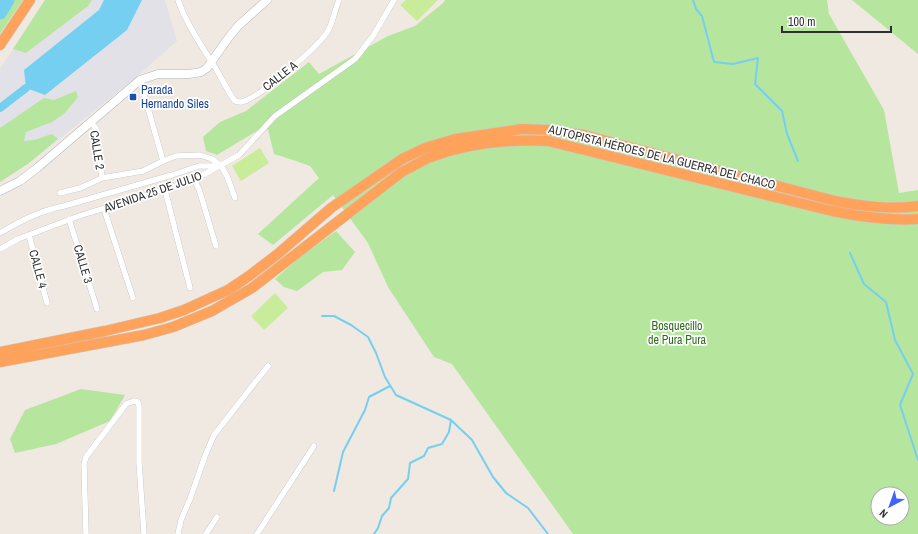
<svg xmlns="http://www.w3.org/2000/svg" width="918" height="534" viewBox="0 0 918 534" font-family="'Archivo Narrow',sans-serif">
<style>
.industrial{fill:#e3e1e8}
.green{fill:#b6e59e;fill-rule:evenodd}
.pitch{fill:#c9ec9a}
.water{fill:#75cff0}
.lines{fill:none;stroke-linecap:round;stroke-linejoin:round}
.stream{stroke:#75cff0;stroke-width:2}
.canal{stroke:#75cff0;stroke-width:8}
.river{stroke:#75cff0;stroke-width:13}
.street-casing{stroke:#b4b7c1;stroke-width:6}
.secondary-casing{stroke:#b4b7c1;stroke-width:9}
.highway-casing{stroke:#c9c9c9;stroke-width:11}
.street{stroke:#fff;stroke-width:5.5}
.secondary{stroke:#fff;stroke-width:8}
.highway{stroke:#ffa35c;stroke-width:10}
.transit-dot{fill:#1a4fb4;stroke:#fff;stroke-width:1.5}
.labels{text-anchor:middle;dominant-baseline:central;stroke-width:3.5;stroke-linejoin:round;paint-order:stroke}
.street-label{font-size:12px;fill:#2e2e2e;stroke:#fff}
.transit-label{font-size:12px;fill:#164399;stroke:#fff;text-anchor:start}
.park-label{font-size:12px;fill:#2c6e1b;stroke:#fff}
</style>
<rect width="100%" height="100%" fill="#efe9e1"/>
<path class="industrial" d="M45,0h120l12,41 -42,37 -106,85 -29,19v-113z"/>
<path class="green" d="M13,0h10l-23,34v-14z
M45,0h47l-4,6 -62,47 -13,-4z
M445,0h382l2,14 55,96 15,83 19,-3v344h-345l-121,-170 -18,-7 -46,-70 -20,-44 -35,-48 -60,50 -15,-11 61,-56 -9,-12 -14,-5 -22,-7 -7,-29 -50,30 -11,-4 -3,-14 17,-15 26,-11 63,-49 10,12 69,-38 27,-10 28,-23zM878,494h24v24h-24z
M852,0h66v54z
M76,91l2,6 -13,16 -13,9 -26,10 -2,9 10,-1 18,-6 6,5 -29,24 -29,19v-54l44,-30 10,2z
M336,231l19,21 -13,18 -19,2 -26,19 -13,-4 -9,-8 25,-22z
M81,389l44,6 -15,26 -54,23 -41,9 -5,-14 15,-29z"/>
<path class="pitch" d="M406,0h32l-21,21 -17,-16z
M260,148l9,15 -28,18 -9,-15z
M275,293l13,15 -24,22 -13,-14z"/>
<path class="water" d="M104,0h38l-15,30 -82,65 -19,-7 -2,-18 75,-60z"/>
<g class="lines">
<path class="stream" d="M693,0l3,9 6,7 12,46 19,2 25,-6 -3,26 27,27 5,23 11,27
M850,253l14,31 22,18 9,38 18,34 -13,31 18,55
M322,316h12l17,9 17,12 8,16 9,24 11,18 55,25 21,20 21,37 13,16 22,15 20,26
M334,491l9,-39 22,-42 4,-13 21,-11
M374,534l4,-6 4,-12 7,-8 2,-10 17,-19 2,-16 14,-7 4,-8 14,-4 7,-12 2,-12"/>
<path class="canal" d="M0,108l26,-20"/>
<path class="river" d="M0,13l8,-13"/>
<defs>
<path id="street" d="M178,0c8,23 20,40 33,61 9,13 15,28 24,40 2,1 4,1 6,1 17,-3 80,-57 88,-73 4,-8 6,-20 10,-29
M140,80l23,81
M91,123l5,5 6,50
M194,180l5,9 17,57
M165,190l25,98
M60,193l20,-5 22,-10 41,-7 20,-10 13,-5 24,-1 12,4 9,7 6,10 8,22
M104,209l29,89
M69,219l28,90
M0,233c20,-12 41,-23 64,-27l108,-31 27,-9h21
M29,235l18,68
M0,249l18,-10 61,-23 115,-36 45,-25 36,-39 80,-57 18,-23 21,-36
M86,534l-2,-70 2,-7 40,-53 8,-3 4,1 1,4v56l5,72
M178,534l3,-14 9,-21 15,-43 9,-21 54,-69
M206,534l11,-17
M257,534l57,-88"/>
<path id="secondary" d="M0,191l20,-10 17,-13 103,-88 18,-6h31l12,-2 6,-4 22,-31 9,-11 29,-26"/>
<path id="highway" d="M0,45l30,-45
M0,352l105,-21 55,-13 24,-8 44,-20 21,-14 30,-23 52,-45 71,-49 23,-11 30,-9 67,-10 26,1 36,5 251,66c27,5 55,9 83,5
M0,362l144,-27 29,-8 39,-16 40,-23 151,-117c9,-4 17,-9 25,-13 39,-15 79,-19 120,-17l284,70c29,6 57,10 86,8"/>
</defs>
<use href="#street" class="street-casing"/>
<use href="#secondary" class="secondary-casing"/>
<use href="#highway" class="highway-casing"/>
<use href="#street" class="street"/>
<use href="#secondary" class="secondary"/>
<use href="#highway" class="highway"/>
</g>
<rect class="transit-dot" x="129" y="93" width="8" height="8" rx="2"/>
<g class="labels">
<g class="street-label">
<text transform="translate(280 76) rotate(-38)">CALLE A</text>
<text transform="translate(97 150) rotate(81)">CALLE 2</text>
<text transform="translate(662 157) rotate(14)">AUTOPISTA HÉROES DE LA GUERRA DEL CHACO</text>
<text transform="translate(153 192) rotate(-19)">AVENIDA 25 DE JULIO</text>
<text transform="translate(83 264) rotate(73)">CALLE 3</text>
<text transform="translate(38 269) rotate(75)">CALLE 4</text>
</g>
<g class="transit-label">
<text x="141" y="90">Parada<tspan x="141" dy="14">Hernando Siles</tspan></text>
</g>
<g class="park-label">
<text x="677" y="326">Bosquecillo<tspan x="677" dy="14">de Pura Pura</tspan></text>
</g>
</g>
<g transform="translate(890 506) rotate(221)"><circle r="19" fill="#ffffff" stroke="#ababab"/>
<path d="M0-3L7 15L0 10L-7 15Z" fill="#4264fb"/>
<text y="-6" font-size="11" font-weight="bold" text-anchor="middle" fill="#2e2e2e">N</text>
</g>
<path d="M782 26v6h109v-6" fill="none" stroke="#2e2e2e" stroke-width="2"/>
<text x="788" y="26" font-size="12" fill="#2e2e2e" stroke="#ffffff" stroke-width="3" paint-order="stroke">100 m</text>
</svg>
